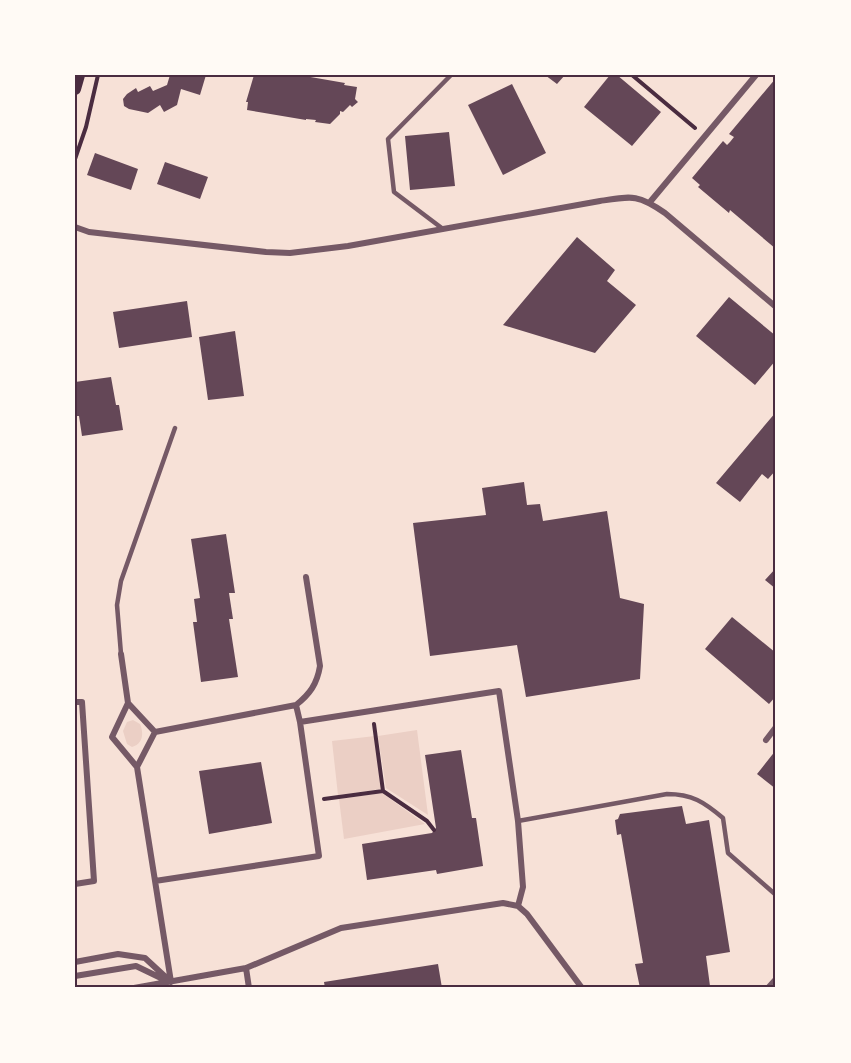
<svg xmlns="http://www.w3.org/2000/svg" width="851" height="1063" viewBox="0 0 851 1063" font-family="'Roboto Condensed',sans-serif">
<style>
.green{fill:#ebcfc5}
.building{fill:#644757}
.lines{fill:none;stroke-linecap:round;stroke-linejoin:round}
.path{stroke:#4a2c40;stroke-width:4}
.service{stroke:#755966;stroke-width:4.5}
.minor{stroke:#755966;stroke-width:6}
.secondary{stroke:#4a2c40;stroke-width:12}
.neatline{fill:none;stroke:#4a2c40;stroke-width:2}
</style>
<rect width="100%" height="100%" fill="#f7e1d7"/>
<path class="green" d="M133,720l7,4c4,9 3,20 -8,23l-5,-3 -4,-13 4,-9z
M417,730l11,85 -42,-27 -8,-52z
M375,736l6,53 -43,6 -6,-54z
M382,793l43,31 -81,15 -5,-40z"/>
<path class="building" d="M170,75h36l-6,20 -19,-6 -4,16 -13,7 -4,-7 -12,8 -19,-4 -5,-3 -1,-7 4,-5 9,-6 2,4 12,-6 3,5 14,-6z
M254,75h45l46,8 -1,2 13,2 -2,12 3,3 -6,5 -2,-2 -7,7 -3,-1v3l-10,10 -15,-2 1,-2 -10,-1v1l-59,-10 1,-8h-2z
M545,75h20l-8,9z
M610,75h7l44,37 -29,34 -48,-39z
M776,78v171l-46,-39 -1,3 -31,-26 2,-2 -8,-7 31,-37 4,4 3,-3 4,-5 -5,-3z
M512,84l34,69 -43,22 -35,-70z
M449,132l6,54 -45,4 -5,-54z
M95,153l43,16 -7,21 -44,-15z
M165,162l43,15 -8,22 -43,-15z
M577,237l38,33 -8,11 29,24 -41,48 -92,-28z
M729,297l47,39v24l-21,25 -59,-49z
M187,301l5,36 -73,11 -6,-36z
M235,331l9,65 -36,4 -9,-63z
M111,377l5,28h3l4,25 -41,6 -3,-20h-4v-34z
M776,412v58l-8,9 -6,-5 -22,28 -24,-19z
M524,482l3,23 13,-1 3,17 64,-10 13,87 24,6 -4,75 -114,18 -9,-52 -87,11 -17,-133 73,-8 -4,-27z
M226,534l9,59h-6l4,26h-4l9,58 -37,5 -8,-60h4l-3,-23 6,-1 -9,-59z
M776,568v21l-11,-9z
M732,617l44,36v43l-7,8 -64,-55z
M461,750l11,68h4l7,48 -46,8 -1,-4 -69,10 -5,-36 70,-11 4,-5 -11,-73z
M776,750v39l-19,-15z
M261,762l11,61 -63,11 -10,-63z
M682,806l4,18 23,-4 21,132 -24,4 4,30 -14,2h-56l-5,-24 8,-1 -22,-129 -4,1 -2,-15 3,-1 2,-5z
M438,964l4,24h-117l-1,-6z"/>
<g class="lines">
<path class="path" d="M632,75l63,53
M75,159l11,-32 12,-52
M383,791l44,30 7,9
M324,799l59,-8 -9,-67"/>
<path class="service" d="M443,229l-49,-37 -6,-53 63,-64
M121,654l-4,-49 4,-24 54,-153
M518,821l149,-27c25,0 37,8 56,24l5,35 48,42
M767,988l9,-10"/>
<path class="minor" d="M650,202l106,-127
M75,227l14,5 177,20 24,1 58,-7 252,-45c32,-5 38,-7 65,12l111,94
M121,654l7,49
M75,702h7l12,179 -19,3
M296,705l4,17
M155,732l141,-27c14,-11 21,-21 24,-39l-14,-89
M766,740l10,-13
M137,767l18,-35 -27,-29 -16,34 25,30 34,215
M155,881l164,-25 -19,-134 199,-31 19,130 5,66 -5,19
M75,962l43,-8 27,4 26,24
M246,968l3,20
M75,976l61,-10 29,14
M134,988l112,-20 95,-40 162,-25 15,3 9,8 55,74"/>
<path class="secondary" d="M75,89l4,-14"/>
</g>
<rect width="851" height="1063" fill="none" stroke="#fffaf5" stroke-width="153"/>
<rect x="76" y="76" width="698" height="910" class="neatline"/>
</svg>
